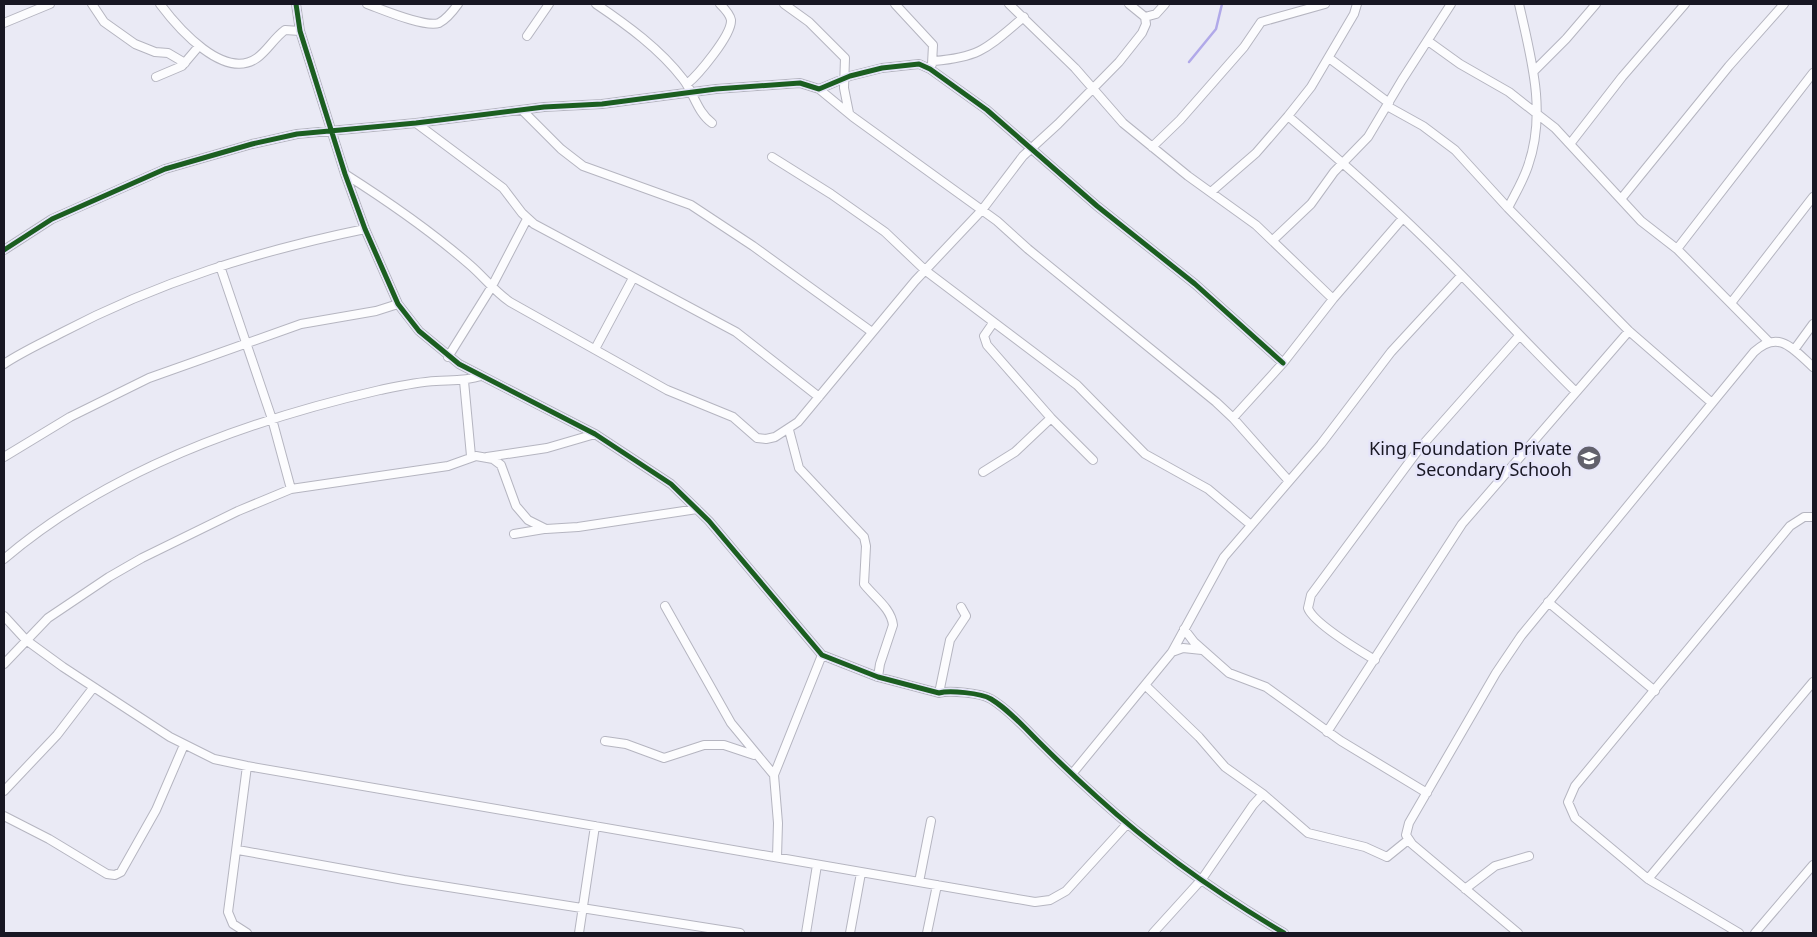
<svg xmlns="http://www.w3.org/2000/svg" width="1817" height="937" viewBox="0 0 1817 937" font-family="'Noto Sans',sans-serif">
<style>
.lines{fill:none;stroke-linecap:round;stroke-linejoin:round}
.stream{stroke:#b1a9e9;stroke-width:2.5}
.minor-casing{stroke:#b5b5c0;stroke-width:10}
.minor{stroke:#fcfcfe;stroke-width:8}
.cycleway-casing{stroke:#e6e5fa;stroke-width:8}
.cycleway{stroke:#1b5e20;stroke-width:5}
.labels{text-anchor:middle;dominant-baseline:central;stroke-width:5;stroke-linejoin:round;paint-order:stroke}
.poi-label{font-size:18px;fill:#181723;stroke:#e6e5fa;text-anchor:end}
</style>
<rect width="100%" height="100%" fill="#eaeaf5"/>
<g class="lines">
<path class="stream" d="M1189,62l27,-33 6,-25"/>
<defs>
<path id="minor" d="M92,4l12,18 31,22 20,8 13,1 17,10
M160,4c18,24 64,77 97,54 11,-8 17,-20 28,-28l15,1
M296,4l4,27 45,143 20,55 33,75 21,27 40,33 136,70 76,50 38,37 113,134 56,22 61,16c10,-3 42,0 52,6 18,11 33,28 48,43 19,19 38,37 58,55 56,51 121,97 187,136
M367,4c14,5 58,24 72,19 8,-4 14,-12 19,-19
M596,4c31,21 64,45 87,75 11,14 14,33 29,44
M784,4l25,18 36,36 -1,30 5,25
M895,4l38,41 -1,19
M1009,4l66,64 48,55 65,53 68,49 77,74
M1129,4l16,13 11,-3 9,-10
M4,23l46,-19
M527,36l22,-32
M1428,41l32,23 49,28 46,36 86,93 36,28 92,93
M1329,58l60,45
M934,61c48,-4 54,-14 90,-44
M1534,71l32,-32 30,-35
M156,77l26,-11 17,-20
M687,84c11,-9 45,-49 44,-64 -1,-6 -7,-12 -11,-16
M819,89l34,28 144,104 31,28 188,153 17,16 55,62
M1387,106l36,20 32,24 53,58 121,123 83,72
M522,110l39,39 22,17 108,39 62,41 119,86
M1288,116c47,40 92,79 136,122 52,50 100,103 152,154
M416,123l87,65 19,25 12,11 202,108 83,65
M1570,144l52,-67 63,-73
M1152,147l28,-27 64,-73 17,-25 64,-18
M772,157l59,37 54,38 41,39 151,114 68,69 63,35 43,36
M345,174c44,28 86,57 125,91 14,12 24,26 40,37l157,88 66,27 24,21 9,1 9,-2 23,-15 117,-141 67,-71 41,-54 35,-32 61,-62 23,-29 4,-9 -1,-7
M1211,192l45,-39 32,-37 23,-29 43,-73 3,-10
M1621,199l108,-133 55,-62
M1508,208c7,-14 15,-27 20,-42 19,-54 3,-108 -9,-162
M1273,240l38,-36 23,-32 34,-35 34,-57 49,-76
M1677,249l136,-176
M4,250l48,-31 113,-50 87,-25 45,-10 119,-11 128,-16 58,-3 114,-15 84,-6 19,6 31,-13 32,-8 37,-4 11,5 57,41 110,96 98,78 88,79
M220,266l52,153 19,70
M1731,303l82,-106
M993,323l-9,13 3,9 64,73 42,42
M595,349l38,-71
M1794,350l19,-26
M448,357l43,-69 36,-69
M4,364c18,-12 38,-21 57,-31 97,-51 197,-82 304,-104
M464,381l7,75
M1233,418l50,-55 50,-64 70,-81
M789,430l10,38 65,69 2,9 -2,38c10,13 27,24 29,41l-13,39 -2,13
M4,457l66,-40 79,-39 152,-54 75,-13 22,-7
M487,457l60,-9 48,-14
M983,472l32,-20 36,-34
M514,534l30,-5
M4,559c103,-88 245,-139 376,-169 19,-4 37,-8 56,-9 17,-1 29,0 45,-5
M1548,602l107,89
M665,606l66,117 43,52
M4,616l22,24 37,27 107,70 44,22 33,7 788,136 15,-2 16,-9 61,-67
M1184,629l10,13 35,31 37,14 75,54 86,52
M1172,652l11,-4 19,2
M1375,660c-15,-9 -62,-37 -67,-52l3,-13 108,-146 100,-113
M4,664l44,-46 61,-41 33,-19 96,-47 53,-22 157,-23 28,-10 17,3 8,6 15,41 12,14 18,9 32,-2 119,-18
M1146,686l53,51 26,30 38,27 45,39 57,14 22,10 21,-17
M939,693l11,-53 16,-24 -5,-9
M1327,732l135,-208 167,-193
M605,741l21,3 38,14 40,-13h20l30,10
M1072,774l100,-122 52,-95 97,-113 70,-92 70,-76
M4,791l53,-56 36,-47
M4,816l45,23 58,35 8,1 6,-3 35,-62 28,-65
M238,850l166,30 336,53
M777,857l1,-34 -4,-48 48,-120
M1648,879l165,-197
M919,882l12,-61
M1465,889l30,-23 34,-10
M247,933l-14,-9 -5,-12 19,-146
M579,933l16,-107
M806,933l11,-68
M850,933l11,-60
M927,933l10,-48
M1153,933l49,-54 51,-74 10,-11
M1518,933l-106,-89 -6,-9 3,-12 87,-150 25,-37 233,-284c25,-23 39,-3 59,15
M1739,933l-91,-54 -73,-61 -7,-16 7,-16 215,-260 14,-9h9
M1755,933l58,-68"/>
</defs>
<use href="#minor" class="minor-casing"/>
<use href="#minor" class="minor"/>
<defs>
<path id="cycleway" d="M296,4l4,27 45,143 20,55 33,75 21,27 40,33 136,70 76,50 38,37 113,134 56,22 61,16c10,-3 42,0 52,6 18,11 33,28 48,43 19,19 38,37 58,55 56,51 121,97 187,136
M4,250l48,-31 113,-50 87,-25 45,-10 119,-11 128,-16 58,-3 114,-15 84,-6 19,6 31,-13 32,-8 37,-4 11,5 57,41 110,96 98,78 88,79"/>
</defs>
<use href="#cycleway" class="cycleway-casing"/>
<use href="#cycleway" class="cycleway"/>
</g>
<defs>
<symbol id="school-disc" viewBox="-11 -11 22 22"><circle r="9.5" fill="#62616c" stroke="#e6e5fa"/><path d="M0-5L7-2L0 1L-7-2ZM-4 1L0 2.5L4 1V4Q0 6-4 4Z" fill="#fff"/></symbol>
</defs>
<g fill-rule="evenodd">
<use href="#school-disc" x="1575" y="444" width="28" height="28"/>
</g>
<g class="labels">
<g class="poi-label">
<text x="1572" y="448">King Foundation Private<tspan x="1572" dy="21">Secondary Schooh</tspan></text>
</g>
</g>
<rect width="1817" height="937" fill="none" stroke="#181723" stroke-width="10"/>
</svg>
